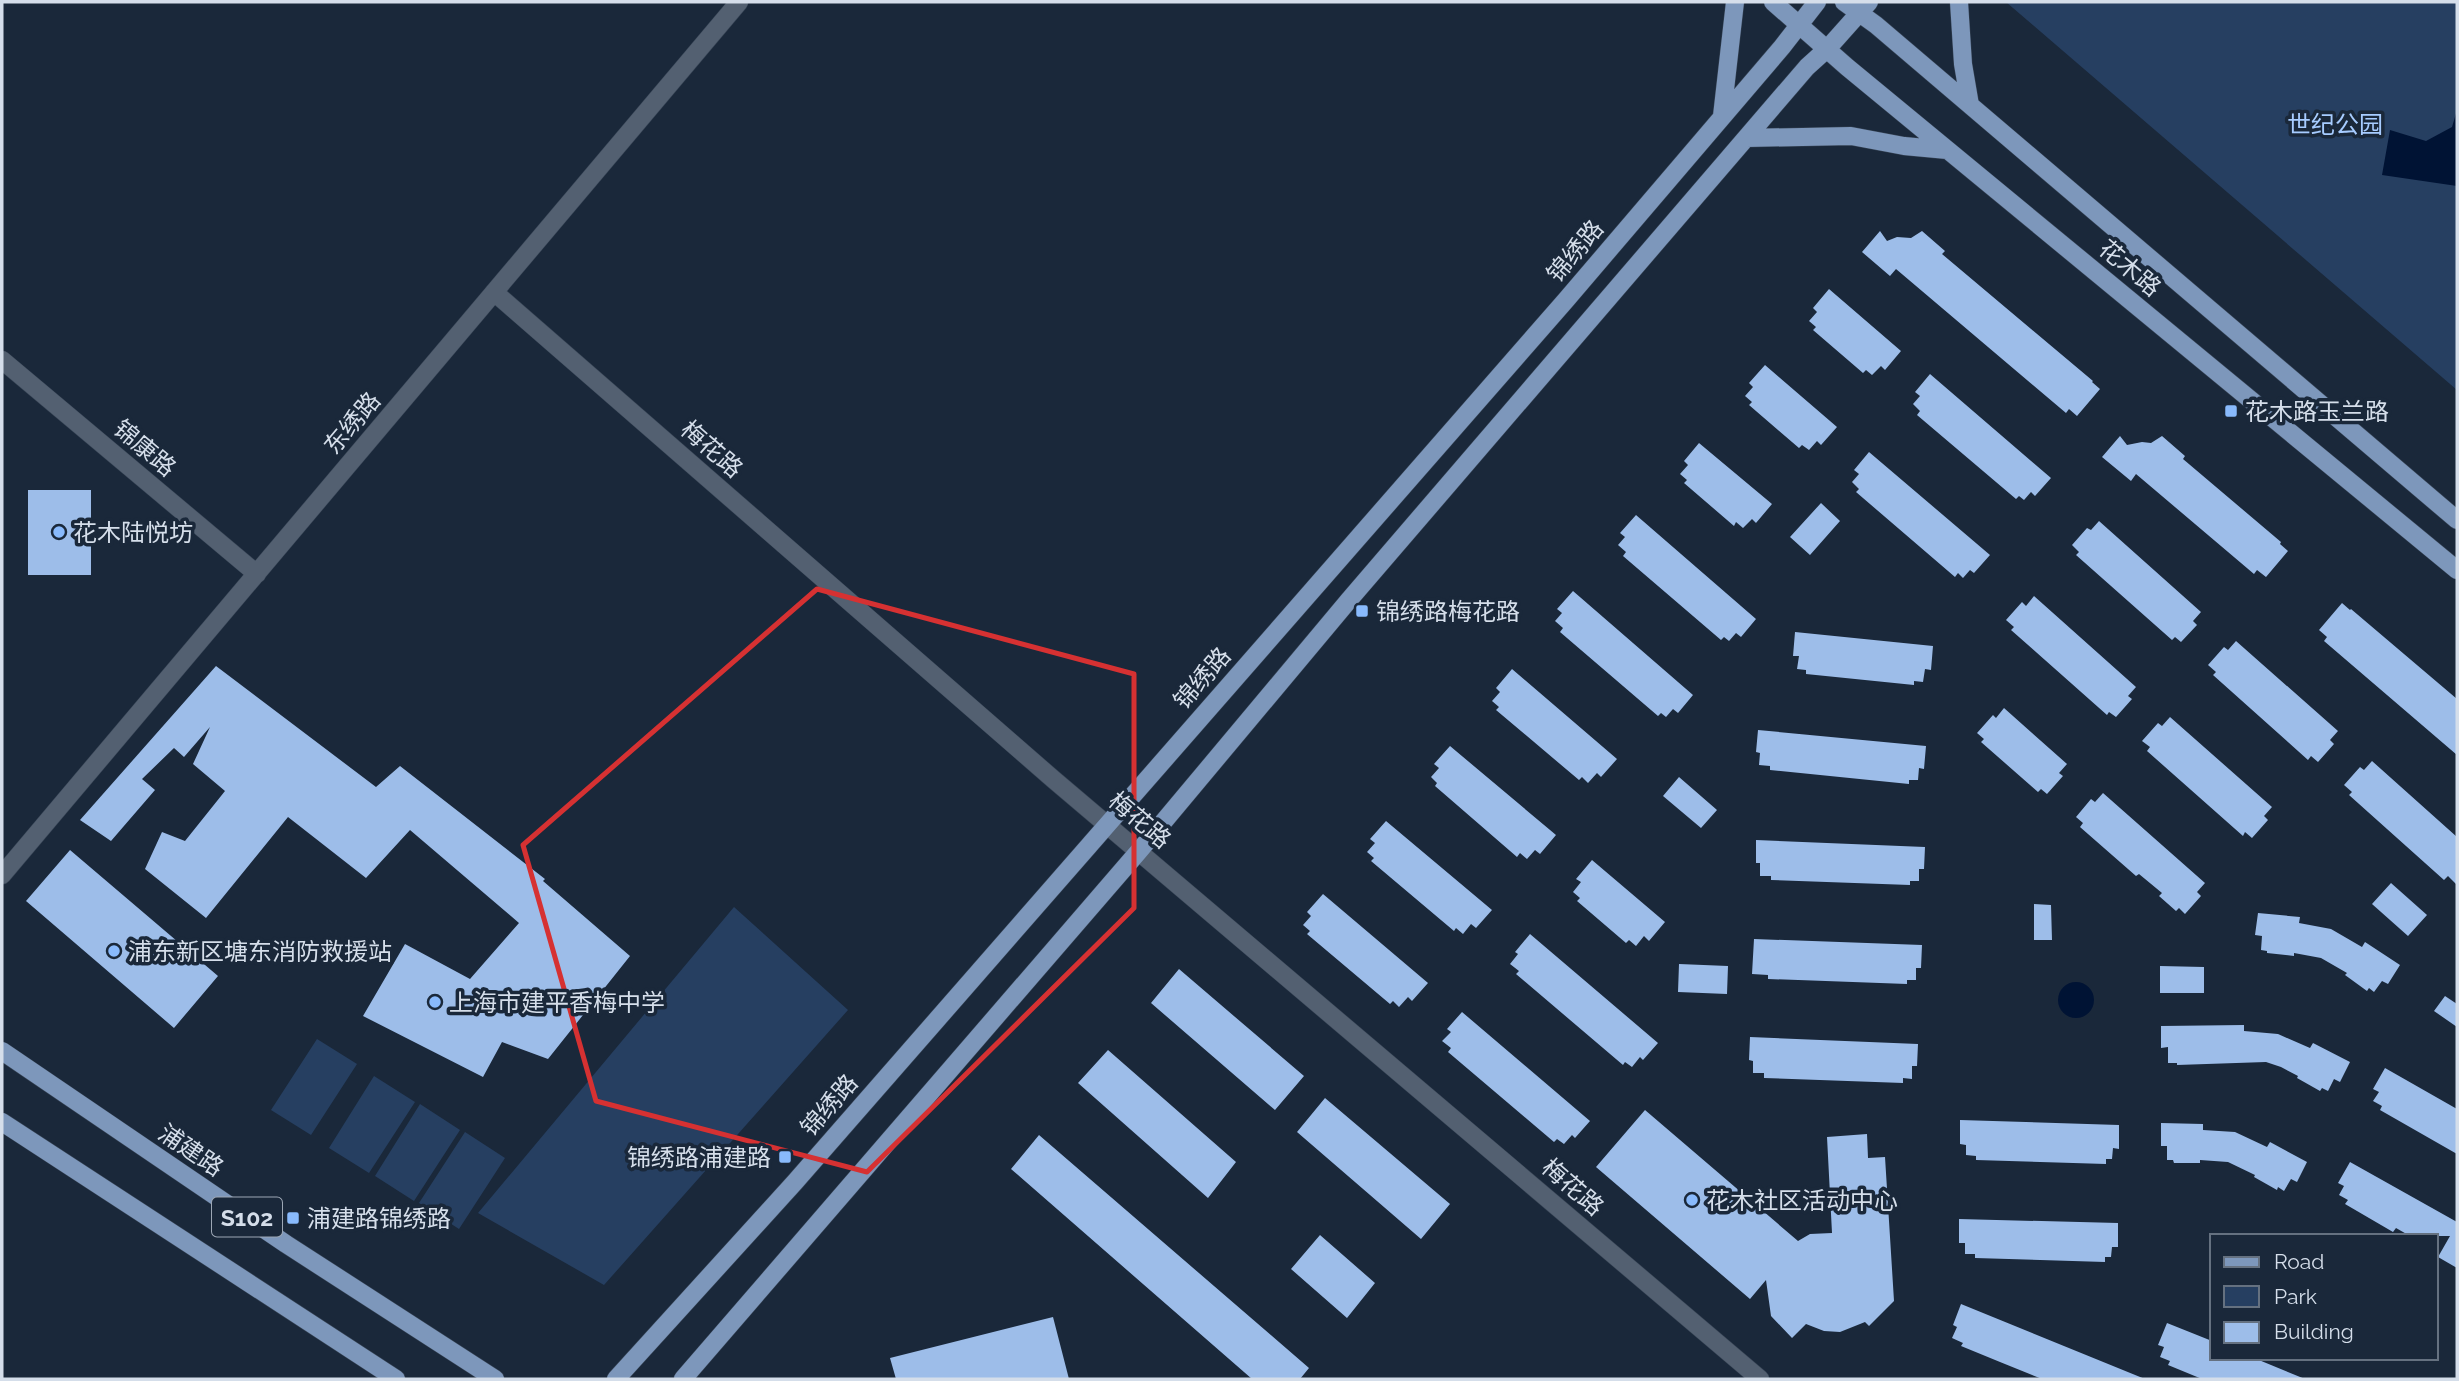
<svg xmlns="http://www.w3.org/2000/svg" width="2459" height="1381" viewBox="0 0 2459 1381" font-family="Raleway,'Noto Sans SC',sans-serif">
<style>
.green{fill:#263f61}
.water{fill:#001334}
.building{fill:#9dbde9}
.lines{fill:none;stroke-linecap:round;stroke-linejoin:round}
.minor-casing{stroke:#384556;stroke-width:19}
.major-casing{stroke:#384556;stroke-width:19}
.minor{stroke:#536071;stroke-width:18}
.major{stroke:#7d97bb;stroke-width:18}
.marked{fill:none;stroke:#d63132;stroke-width:5;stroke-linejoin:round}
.poi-dot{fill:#89bafc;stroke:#1a283a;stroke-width:2.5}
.labels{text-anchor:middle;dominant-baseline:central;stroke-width:7;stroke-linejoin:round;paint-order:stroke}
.shield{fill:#1a283a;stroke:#9da7b5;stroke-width:2}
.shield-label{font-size:23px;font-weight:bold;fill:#d5deea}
.park-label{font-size:24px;fill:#a7ccff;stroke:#1a283a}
.street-label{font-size:24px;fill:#d5deea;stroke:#1a283a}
.poi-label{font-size:24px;fill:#d5deea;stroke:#1a283a;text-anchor:start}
</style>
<rect width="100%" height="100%" fill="#1a283a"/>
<path class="green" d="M2006,2h451v388z
M734,907l114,103 -244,275 -126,-72z
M317,1039l40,25 -46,71 -40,-25z
M374,1076l41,26 -46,71 -40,-25z
M420,1104l40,26 -46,71 -39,-25z
M465,1132l40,26 -46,71 -40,-26z"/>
<path class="water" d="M2457,110v76l-75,-11 8,-45 36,11 26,-14z
M2058 1000a18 18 0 1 1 36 0a18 18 0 1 1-36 0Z"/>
<path class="building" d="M1880,231l7,10 10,-4 14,1 11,-7 23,20 -3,3 151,127 -1,1 8,7 -23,27 -8,-7 -3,4 -170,-144 -6,7 -28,-24z
M1829,289l72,62 -16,19 -4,-4 -9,9 -6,-5 -3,3 -50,-43 3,-3 -7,-6 8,-9 -4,-4z
M1765,365l72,62 -16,18 -4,-4 -8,9 -7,-5 -3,3 -50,-43 3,-3 -7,-6 8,-9 -4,-4z
M1930,374l121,104 -16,18 -4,-4 -7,8 -5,-4 -3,3 -99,-84 3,-4 -7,-7 7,-8 -5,-4z
M2120,436l7,9 15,-3 9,1 11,-7 23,20 -2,3 98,83 -1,2 8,7 -22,26 -9,-7 -3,4 -118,-100 -5,7 -29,-24z
M1699,443l73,61 -16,19 -4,-4 -9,9 -7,-6 -2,4 -50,-43 3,-3 -7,-6 8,-9 -4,-4z
M1869,452l121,103 -16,18 -4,-3 -7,8 -5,-5 -3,4 -99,-85 3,-3 -7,-7 7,-8 -5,-4z
M28,490h63v85h-63z
M1821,503l19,18 -30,34 -20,-18z
M1636,515l120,104 -15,18 -5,-4 -7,8 -5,-4 -3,3 -98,-84 3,-4 -8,-7 7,-8 -5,-4z
M2099,521l102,91 -8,9 4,4 -16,17 -6,-5 -3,3 -96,-85 3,-3 -7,-7 15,-17 4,2z
M1573,591l120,104 -15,18 -5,-4 -7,8 -5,-4 -3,3 -98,-84 3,-4 -8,-7 7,-8 -5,-4z
M2034,596l102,91 -8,9 4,3 -16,18 -7,-5 -2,3 -96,-85 3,-3 -8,-7 16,-18 4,4z
M2342,603l8,7 1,-1 106,90v56l-133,-114 3,-4 -8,-7z
M1795,632l138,14 -2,24 -6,-1 -2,13 -9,-1v4l-108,-11v-4l-9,-1 2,-13h-6z
M2236,641l102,90 -8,9 4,4 -16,18 -7,-6 -3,4 -95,-85 3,-3 -8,-7 16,-18 4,3z
M216,666l160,121 24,-21 145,113 -2,2 87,75 -82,103 -46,-17 -19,35 -120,-61 42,-72 65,35 49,-56 -109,-93 -44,48 -78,-61 -82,101 -61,-49 17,-37 23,9 40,-50 -32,-27 17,-37 -26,30 -10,-9 -32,31 13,11 -44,51 -31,-21z
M1512,669l105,90 -16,18 -4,-4 -9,10 -6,-6 -3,3 -83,-70 3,-3 -7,-6 8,-9 -4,-4z
M2004,708l63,56 -8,9 4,3 -16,18 -6,-5 -3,3 -57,-50 3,-3 -7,-6 16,-18 3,3z
M2170,717l102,90 -8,9 4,4 -16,18 -7,-6 -2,4 -96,-85 3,-4 -8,-6 16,-18 4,3z
M1758,730l168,16 -2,23 -5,-1 -1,12h-9v4l-139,-14v-4l-11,-1 1,-12 -4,-1z
M1450,746l106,89 -16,19 -5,-4 -8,9 -7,-6 -3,4 -82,-71 2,-3 -6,-6 8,-9 -5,-4z
M2372,761l85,76v48l-9,-9 -4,4 -95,-85 3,-3 -8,-7 16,-18 4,3z
M1679,777l38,33 -16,18 -38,-32z
M2103,793l102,90 -8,9 4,4 -16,18 -6,-6 -3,3 -17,-15 3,-3 -23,-19 -3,2 -56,-49 3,-4 -7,-6 15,-18 4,3z
M1386,821l106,89 -16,18 -5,-4 -8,10 -7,-6 -2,3 -83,-70 3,-3 -7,-6 8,-9 -5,-4z
M1756,840l169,7 -1,22h-5v12h-9v4l-139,-5v-4h-11v-13h-4z
M70,850l148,126 -44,52 -148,-127z
M1592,860l73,62 -16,19 -5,-5 -8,10 -7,-6 -3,3 -49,-42 3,-3 -7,-6 8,-10 -5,-3z
M2391,883l36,32 -19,21 -36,-32z
M1323,894l105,89 -16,18 -4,-4 -9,10 -6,-6 -3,3 -83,-70 3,-3 -7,-6 8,-9 -4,-4z
M2034,904l17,1 1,35h-18z
M2258,913l42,4 -1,6 32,6 31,18 3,-5 35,23 -12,19 -6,-3 -8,11 -5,-4 -2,3 -22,-16 2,-2 -26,-15 -27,-5v3l-27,-3v-2l-6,-1 1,-14 -7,-1z
M1530,934l128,109 -15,17 -3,-3 -8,10 -7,-5 -2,3 -107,-91 3,-3 -9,-7 8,-10 -3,-2z
M1754,939l168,6 -1,23h-5v12h-9v4l-139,-5v-4l-16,-1z
M1679,964l49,2 -1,28 -49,-2z
M2160,966l44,1v26h-44z
M1179,969l125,107 -29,34 -124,-107z
M2445,996l12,8v23l-23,-16z
M1462,1012l128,109 -15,17 -3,-3 -8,9 -7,-5 -3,3 -106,-90 3,-4 -9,-7 9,-9 -4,-3z
M2244,1025v6l34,3 32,14 3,-5 37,19 -10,20 -6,-3 -6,12 -6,-3 -2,3 -23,-13 1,-2 -17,-9 -15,-5 -89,3v-2h-9v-16l-7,1v-22z
M1750,1037l168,7 -1,22h-5v13l-9,-1v5l-139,-5v-5h-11v-12l-4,-1z
M1108,1050l128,112 -28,36 -130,-115z
M2385,1068l72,41v45l-77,-44 2,-4 -9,-5 6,-9 -6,-3z
M1325,1098l125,106 -29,35 -124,-107z
M1645,1110l153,131 12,-7 22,-1 -5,-96 40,-3 1,24 17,-1 9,144 -25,25 -4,-4 -25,10 -16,-1 -18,-7 -14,14 -21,-22 -5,-36 -16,19 -154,-132z
M1960,1120l159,5v24l-6,-1 -1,11h-6v5l-130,-4v-4l-10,-1v-10l-6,-1z
M2161,1123l42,1v6l32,2 32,15 3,-5 37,20 -10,20 -6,-3 -7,12 -6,-4 -1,3 -23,-13 1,-2 -27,-13 -28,-2v3h-26l-1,-3h-6v-14h-6z
M1039,1135l270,233 -9,11h-48l-241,-210z
M2350,1162l107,60v46l-19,-11 12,-21h-40l-14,-8 -3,4 -48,-28 3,-4 -9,-5 5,-9 -6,-3z
M1959,1219l159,4v24h-6l-1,10h-6v5l-130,-4v-4h-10v-11h-6z
M1320,1235l55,48 -28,35 -56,-49z
M1961,1304l184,75h-103l-42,-17 -39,-16 2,-3 -11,-5 5,-11 -4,-2z
M1053,1317l16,62h-173l-6,-21z
M2167,1323l45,18v17h42l51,21h-103l-34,-14 2,-4 -10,-4 4,-10 -6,-2z"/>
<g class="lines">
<defs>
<path id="minor" d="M494,292l559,487 707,600
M2,360l255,214
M2,875l737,-873"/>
<path id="major" d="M1773,2l74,65 610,503
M1844,2l32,23 581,495
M1959,2l4,62 7,41
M1722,116l13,-114
M1746,138l105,-2 53,10 43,4
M2,1051l284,193 209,135
M2,1122l394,257
M616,1379l179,-197 771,-882 216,-253 35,-45
M683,1379l456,-528 210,-251 458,-533 21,-19 41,-46"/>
</defs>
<use href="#minor" class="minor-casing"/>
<use href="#major" class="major-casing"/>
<use href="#minor" class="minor"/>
<use href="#major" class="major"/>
</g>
<path class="marked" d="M817,589l317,85v234l-267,264 -271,-71 -73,-256z"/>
<g class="poi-dot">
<rect x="2224" y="404" width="14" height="14" rx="3.5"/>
<circle cx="59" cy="532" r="7"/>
<rect x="1355" y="604" width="14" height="14" rx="3.5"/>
<circle cx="114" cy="951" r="7"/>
<circle cx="435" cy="1002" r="7"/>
<rect x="778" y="1150" width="14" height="14" rx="3.5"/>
<circle cx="1692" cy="1200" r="7"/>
<rect x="286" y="1211" width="14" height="14" rx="3.5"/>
</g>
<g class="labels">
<rect class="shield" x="212" y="1197.5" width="70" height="39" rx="5"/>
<g class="shield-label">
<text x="247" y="1217">S102</text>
</g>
<g class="park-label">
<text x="2335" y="124">世纪公园</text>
</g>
<g class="street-label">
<text transform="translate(1575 251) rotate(-50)">锦绣路</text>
<text transform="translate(2130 268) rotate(40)">花木路</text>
<text transform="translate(352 423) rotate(-50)">东绣路</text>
<text transform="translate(145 448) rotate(40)">锦康路</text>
<text transform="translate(712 449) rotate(41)">梅花路</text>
<text transform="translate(1202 678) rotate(-49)">锦绣路</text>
<text transform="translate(1140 820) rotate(40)">梅花路</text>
<text transform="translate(829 1105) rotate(-49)">锦绣路</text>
<text transform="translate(191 1150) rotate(34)">浦建路</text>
<text transform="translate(1573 1187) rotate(41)">梅花路</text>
</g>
<g class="poi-label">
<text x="2245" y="411">花木路玉兰路</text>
<text x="73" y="532">花木陆悦坊</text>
<text x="1376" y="611">锦绣路梅花路</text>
<text x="128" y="951">浦东新区塘东消防救援站</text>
<text x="449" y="1002">上海市建平香梅中学</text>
<text x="771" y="1157" text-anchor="end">锦绣路浦建路</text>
<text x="1706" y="1200">花木社区活动中心</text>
<text x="307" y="1218">浦建路锦绣路</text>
</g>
</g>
<rect width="2459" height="1381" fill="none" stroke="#d5deea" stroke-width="7"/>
<rect x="2210" y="1234" width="228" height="126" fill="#1a283a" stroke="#657180" stroke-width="2"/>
<rect x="2224" y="1257" width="35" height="10" fill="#7d97bb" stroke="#657180" stroke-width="2"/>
<text x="2274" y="1269" font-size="21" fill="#d5deea">Road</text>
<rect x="2224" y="1286" width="35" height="21" fill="#263f61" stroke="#657180" stroke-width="2"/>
<text x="2274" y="1304" font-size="21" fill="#d5deea">Park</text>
<rect x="2224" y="1322" width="35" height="21" fill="#9dbde9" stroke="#657180" stroke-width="2"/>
<text x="2274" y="1339" font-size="21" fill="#d5deea">Building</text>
</svg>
